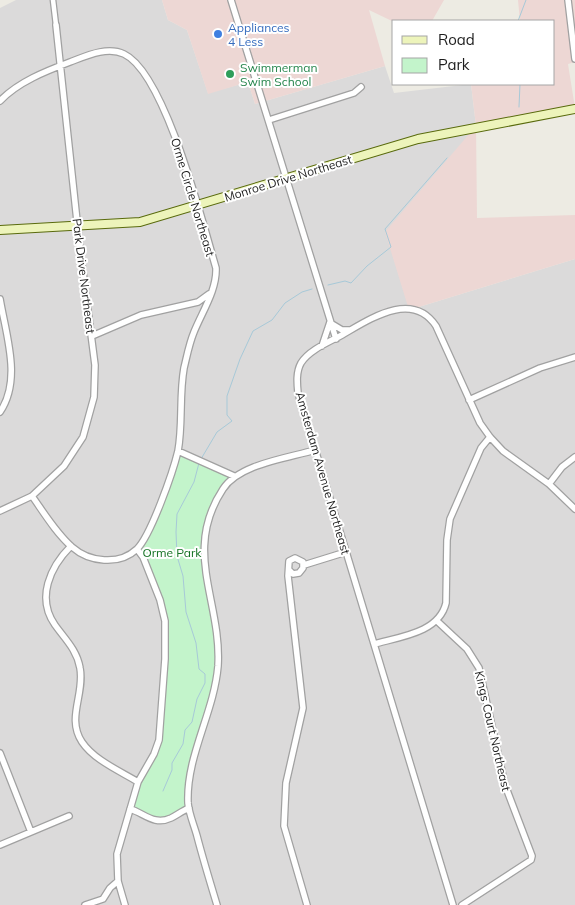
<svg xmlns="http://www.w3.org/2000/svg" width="575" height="905" viewBox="0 0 575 905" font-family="Mulish,sans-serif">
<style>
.residential{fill:#dbdada;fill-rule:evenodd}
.commercial{fill:#edd7d4}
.park{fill:#c3f4cb}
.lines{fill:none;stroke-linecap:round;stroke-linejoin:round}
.stream{stroke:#a7c9d8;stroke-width:1}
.pedestrian-casing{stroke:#a1a1a1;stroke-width:7}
.minor-casing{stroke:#a1a1a1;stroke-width:8}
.secondary-casing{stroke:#596a0d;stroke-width:10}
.pedestrian{stroke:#fff;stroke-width:4.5}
.minor{stroke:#fff;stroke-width:5.5}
.secondary{stroke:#edf4bb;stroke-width:8}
.shop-dot{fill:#3f7fe0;stroke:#fff;stroke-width:2}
.leisure-dot{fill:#2e9e5b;stroke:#fff;stroke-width:2}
.labels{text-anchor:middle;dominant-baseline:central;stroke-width:4;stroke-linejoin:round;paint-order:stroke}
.shop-label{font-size:12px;fill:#366cbe;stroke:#fff;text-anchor:start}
.leisure-label{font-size:12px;fill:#27864d;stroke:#fff;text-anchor:start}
.street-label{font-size:12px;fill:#1d1d1d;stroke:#fff}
.park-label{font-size:12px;fill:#147223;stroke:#fff}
</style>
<rect width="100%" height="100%" fill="#edebe3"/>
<path class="residential" d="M16,0h146l6,20 19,10 21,63 40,-11 7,22 130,-38 9,27 77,-9 5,42 -67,184 166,-51v646h-575v-897zM177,452l55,24 -17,22 -14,40 10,161 -24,77 -1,30 -30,-53 8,-122 -8,-40z"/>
<path class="commercial" d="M162,0h282l-12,21 -38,1 -25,-12 16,56 -130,38 -7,-22 -40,12 -21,-64 -19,-10z
M518,0h57v62l-7,2 7,44 -99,18 1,92 98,-3v44l-166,51 -24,-78 91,-106 -5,-42h83v-63h-34z"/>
<path class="park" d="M177,452l55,24 -17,22 -14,40 4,45 12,64 -6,52 -24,77 -1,30 -13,10 -21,4 -24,-14 28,-53 8,-122 -8,-40 -18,-37z"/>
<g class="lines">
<path class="stream" d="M518,21l8,-21
M519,107l1,-23
M328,285l17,-4 6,2 16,-17 24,-19 -6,-18 62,-71
M201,459l16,-27 15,-11 -5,-6v-19l13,-37 13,-28 19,-11 13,-17 17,-11 10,-3
M163,791l9,-21v-7l11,-19 2,-14 7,-8 5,-23 8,-16v-9l-6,-5 -3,-26 -10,-31 -3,-36 -6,-20 -1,-24 1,-18 17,-32 5,-19"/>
<defs>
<path id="pedestrian" d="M53,0l3,25"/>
<path id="minor" d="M231,0l105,339
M568,0l7,59
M0,101c18,-19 46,-30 70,-39 16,-6 37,-16 54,-8 41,19 79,170 92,214 1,22 -14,44 -22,64 -5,12 -7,24 -10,36 -5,28 -1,56 -6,83 -5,21 -27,84 -41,98 -18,17 -48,13 -65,-2 -16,-14 -28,-34 -40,-51
M269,120l85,-27 7,-6
M0,299c6,36 22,81 0,113
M332,324l10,6h8
M92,336l49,-21 57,-13 11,-8
M322,346l8,-24
M469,400l71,-32 35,-11
M178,451l56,25
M549,484l13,-17 13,-10
M0,511l32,-15 32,-30 19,-29 11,-40 1,-32 -15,-116 -24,-224
M71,546c-21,21 -35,52 -16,79 10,14 22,25 25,43 5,26 -14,50 2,74 12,18 38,29 56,40
M304,565l42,-13
M289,570l4,4 6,-1 4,-5v-6l-8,-4 -6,3 -1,15 15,132 -17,75 -2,43 23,79
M437,621l30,28 12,19 26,117 27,71 -1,4 -69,45
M374,644c25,-7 65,-11 72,-41l1,-63 3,-21 31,-71 9,-11
M0,753l31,79
M130,809c14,4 24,17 41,9 6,-3 11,-7 18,-10
M0,845l69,-29
M85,905l18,-6 7,-11 8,-7
M125,905l-7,-24 -1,-27 21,-72 16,-28 5,-14 6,-81v-38l-5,-21 -17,-43 -6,-8
M217,905c-7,-23 -14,-46 -20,-69 -3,-11 -8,-22 -9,-33 -2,-47 26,-90 30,-137 4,-64 -36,-115 5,-177 16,-25 65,-31 92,-39
M453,905l-155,-512c-1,-10 -2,-21 3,-30 8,-13 28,-21 41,-28 28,-16 70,-45 94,-9l44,97 10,14 13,14 46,33 26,25"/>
<path id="secondary" d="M0,230l140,-8 278,-83 157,-30"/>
</defs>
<use href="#pedestrian" class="pedestrian-casing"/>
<use href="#minor" class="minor-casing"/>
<use href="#secondary" class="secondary-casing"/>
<use href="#pedestrian" class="pedestrian"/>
<use href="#minor" class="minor"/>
<use href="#secondary" class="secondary"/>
</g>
<circle class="shop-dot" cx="218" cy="34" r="5"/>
<circle class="leisure-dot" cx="230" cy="74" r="5"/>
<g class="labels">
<g class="shop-label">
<text x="228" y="27">Appliances<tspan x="228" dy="14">4 Less</tspan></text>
</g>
<g class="leisure-label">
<text x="240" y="67">Swimmerman<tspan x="240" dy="14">Swim School</tspan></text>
</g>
<g class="street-label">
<text transform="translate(288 178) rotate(-17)">Monroe Drive Northeast</text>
<text transform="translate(193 197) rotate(73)">Orme Circle Northeast</text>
<text transform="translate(84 276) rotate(83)">Park Drive Northeast</text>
<text transform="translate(323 473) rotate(74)">Amsterdam Avenue Northeast</text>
<text transform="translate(493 731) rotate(77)">Kings Court Northeast</text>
</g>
<g class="park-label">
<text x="172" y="552">Orme Park</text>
</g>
</g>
<rect x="392" y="20" width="162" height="65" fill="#ffffff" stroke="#a5a5a5"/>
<rect x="402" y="36" width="25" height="8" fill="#edf4bb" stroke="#a5a5a5"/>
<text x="438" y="45" font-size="15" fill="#1d1d1d">Road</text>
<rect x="402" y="58" width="25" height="15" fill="#c3f4cb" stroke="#a5a5a5"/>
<text x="438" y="70" font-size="15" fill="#1d1d1d">Park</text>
</svg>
